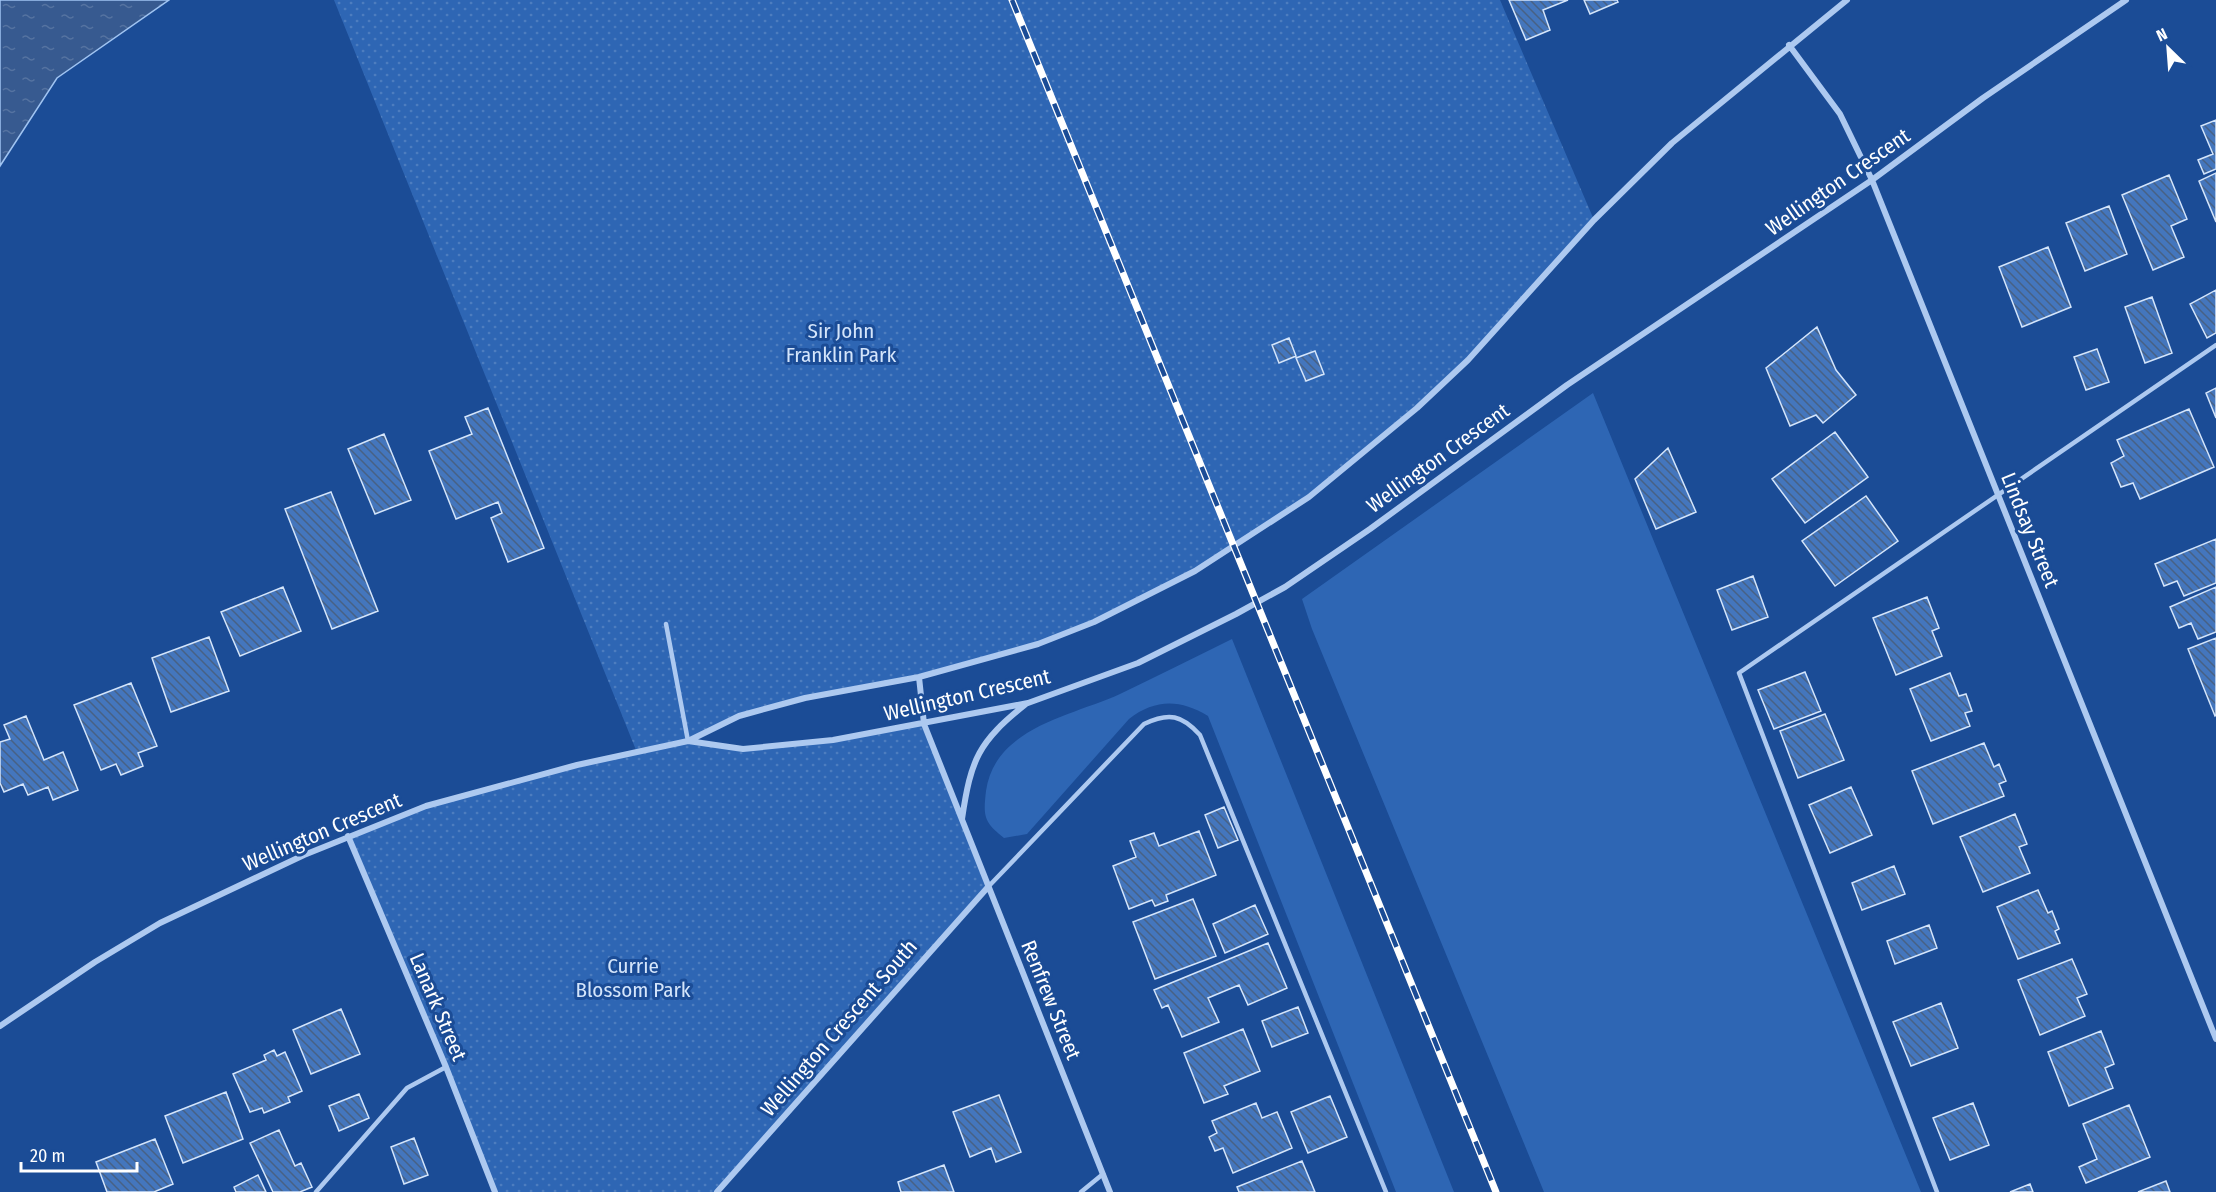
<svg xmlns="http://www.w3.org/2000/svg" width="2216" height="1192" viewBox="0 0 2216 1192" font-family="'Fira Sans Condensed',sans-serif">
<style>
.grass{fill:#2e66b4}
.park{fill:url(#park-dots)}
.water{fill:url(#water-ripples);stroke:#a0c4f2;stroke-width:1.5}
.building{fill:url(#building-back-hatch);stroke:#d4e5fb;stroke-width:1.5}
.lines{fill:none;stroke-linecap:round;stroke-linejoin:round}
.lane{stroke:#adc9f0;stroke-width:4.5}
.street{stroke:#adc9f0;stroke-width:6}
.rail-casing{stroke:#fff;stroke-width:7}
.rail{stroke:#1b4c96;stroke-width:4.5;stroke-dasharray:14;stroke-linecap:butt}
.labels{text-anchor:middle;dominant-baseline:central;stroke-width:6;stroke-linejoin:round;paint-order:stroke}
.street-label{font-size:21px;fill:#fff;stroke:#1b4c96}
.park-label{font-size:21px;fill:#d4e5fb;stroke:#1b4c96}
</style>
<defs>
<pattern id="park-dots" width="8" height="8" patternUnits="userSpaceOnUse" patternTransform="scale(1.5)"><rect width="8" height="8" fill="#2e66b4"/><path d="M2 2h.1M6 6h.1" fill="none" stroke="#4d7dbf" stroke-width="1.8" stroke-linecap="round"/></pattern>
<pattern id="water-ripples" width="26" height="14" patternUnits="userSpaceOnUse" patternTransform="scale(1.5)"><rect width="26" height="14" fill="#375a90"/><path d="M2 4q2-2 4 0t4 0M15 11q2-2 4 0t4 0" fill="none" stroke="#5573a1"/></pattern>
<pattern id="building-back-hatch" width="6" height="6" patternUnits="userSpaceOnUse" patternTransform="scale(1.5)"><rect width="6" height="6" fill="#4476bd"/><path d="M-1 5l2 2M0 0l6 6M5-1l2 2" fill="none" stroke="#486184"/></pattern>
</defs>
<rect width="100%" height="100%" fill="#1b4c96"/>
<path class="grass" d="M1593,393l328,799h-377l-232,-563 -10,-30z
M1232,639l222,553h-58l-188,-476c-28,-17 -53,-17 -79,3l-102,115 -23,4c-20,-16 -21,-21 -18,-47 9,-64 86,-75 134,-97 38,-18 75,-37 112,-55z"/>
<path class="park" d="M334,0h1166l94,220 -126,140 -123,108 -111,79 -140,75 -117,40 -172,36 -66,18 -50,24 54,9 68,-7 113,-18 64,163 -271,305h-222l-147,-356 78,-30 210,-56z"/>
<path class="water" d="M0,0h169l-112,78 -57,88z"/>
<path class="building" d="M1509,0h59l-25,10 7,20 -24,10z
M1584,0h33l1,2 -28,12z
M2216,120v49l-12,5 -6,-14 15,-6 -12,-28z
M2216,173v49l-17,-41z
M2169,175l18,44 -16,7 13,31 -31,13 -31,-75z
M2109,206l18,48 -42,17 -19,-48z
M2048,247l23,60 -49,20 -23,-60z
M2216,290v43l-9,5 -17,-34z
M2152,297l20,56 -27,10 -20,-56z
M1817,327l19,43 20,25 -33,28 -7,-8 -26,11 -24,-58z
M1289,338l7,18 -17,7 -7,-18z
M2097,349l12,33 -23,8 -12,-33z
M1315,351l9,23 -18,7 -10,-23z
M2216,388v30l-10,-25z
M488,408l56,140 -36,14 -17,-44 11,-5 -4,-11 -42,17 -27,-68 43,-17 -7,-17z
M2189,409l25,58 -74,32 -7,-16 -12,4 -10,-24 13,-7 -7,-16z
M1835,432l33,45 -63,46 -33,-44z
M384,434l27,66 -36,14 -27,-65z
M1668,448l28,64 -40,17 -21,-50z
M331,492l47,119 -46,18 -47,-120z
M1866,496l32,45 -63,45 -33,-45z
M2216,539v44l-32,13 -7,-15 -13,5 -9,-22z
M1753,576l15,41 -36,13 -15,-40z
M283,587l18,44 -61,25 -19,-44z
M2216,587v45l-18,7 -7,-16 -12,5 -9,-21z
M1927,597l12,31 -7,3 10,25 -46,19 -23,-57z
M209,637l20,54 -58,21 -19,-54z
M2216,638v77l-1,1 -27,-67z
M1805,672l16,39 -47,18 -16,-39z
M1950,673l9,23 7,-2 6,17 -7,2 5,13 -39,15 -21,-52z
M131,683l26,63 -19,7 5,13 -22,9 -5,-11 -15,6 -27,-65z
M1825,714l19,46 -46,18 -18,-47z
M26,716l18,44 19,-8 15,38 -25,10 -5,-13 -20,8 -5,-11 -19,8 -4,-9v-41l10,-3 -6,-14z
M1984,743l10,24 5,-3 7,17 -7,3 5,12 -71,28 -21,-53z
M1851,787l21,48 -42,18 -21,-48z
M1224,807l14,33 -20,8 -13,-33z
M2015,814l12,30 -8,3 11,26 -47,19 -23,-55z
M1199,831l17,44 -50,20 2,6 -13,5 -3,-6 -23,9 -16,-43 23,-9 -6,-16 24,-8 5,13z
M1894,866l11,28 -43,16 -10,-27z
M2038,890l10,23 4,-2 7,18 -4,2 5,12 -42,16 -21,-52z
M1193,899l23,57 -61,23 -22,-57z
M1255,905l13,29 -43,19 -12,-29z
M1929,925l8,23 -42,16 -8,-23z
M1268,943l19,45 -39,17 -9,-20 -31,13 11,24 -37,15 -14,-32 -6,3 -8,-18z
M2072,959l15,35 -10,4 8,18 -45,19 -22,-55z
M1941,1003l17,45 -47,18 -18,-44z
M1298,1007l10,26 -36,14 -10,-26z
M341,1009l19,45 -49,20 -18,-44z
M1243,1029l17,42 -36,15 4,8 -24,9 -20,-50z
M2101,1031l13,33 -9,4 8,20 -44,18 -21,-54z
M274,1050l3,6 8,-4 17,39 -14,6 2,5 -26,11 -2,-5 -12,4 -17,-38 33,-14 -2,-5z
M226,1092l17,47 -60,24 -18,-47z
M359,1094l10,24 -30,13 -10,-25z
M999,1095l22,57 -25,10 -5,-14 -21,9 -17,-45z
M1330,1096l17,41 -39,16 -17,-41z
M1256,1103l6,15 15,-6 15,36 -59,25 -10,-25 -8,3 -6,-14 8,-4 -5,-12z
M1973,1103l16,42 -39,15 -17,-42z
M2129,1105l21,52 -64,26 -7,-16 18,-8 -14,-35z
M279,1130l16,36 6,-3 11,24 -12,5h-27l-23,-49z
M414,1138l14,37 -24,9 -13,-37z
M155,1139l18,45 -19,8h-47l-11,-30z
M1302,1161l13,31h-76l-2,-5z
M944,1165l10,27h-53l-3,-10z
M258,1175l8,17h-30l-2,-5z
M2166,1181l4,11h-32z
M2030,1184l3,8h-23z"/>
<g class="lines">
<path class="lane" d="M666,624l22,117
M988,887l156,-163c25,-12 38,-9 56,11l186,457
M316,1192l91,-104 39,-21
M1081,1192l22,-18
M1937,1192l-198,-519 477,-328"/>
<path class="street" d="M1789,45l51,69 32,66 344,859
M919,677l5,47 186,468
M688,741l55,8 90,-9 195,-37 110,-40 98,-49 49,-27 85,-58 197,-144 305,-205 111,-82 143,-98
M962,819c9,-60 16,-77 64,-115
M348,836l98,231 49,125
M0,1026l95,-64 65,-39 144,-68 122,-49 151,-41 111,-24 51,-25 66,-18 114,-21 119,-33 56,-22 101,-51 114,-74 108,-89 51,-48 126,-140 78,-77 175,-143
M717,1192l271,-305"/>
<defs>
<path id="rail" d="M1012,0l484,1192"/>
</defs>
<use href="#rail" class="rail-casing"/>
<use href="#rail" class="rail"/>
</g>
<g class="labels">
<g class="street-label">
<text transform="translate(1838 182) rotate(-35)">Wellington Crescent</text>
<text transform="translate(1438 458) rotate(-36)">Wellington Crescent</text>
<text transform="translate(2030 530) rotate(68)">Lindsay Street</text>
<text transform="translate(967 695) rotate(-13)">Wellington Crescent</text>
<text transform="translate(322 832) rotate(-23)">Wellington Crescent</text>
<text transform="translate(1051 1000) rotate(68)">Renfrew Street</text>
<text transform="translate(438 1007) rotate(67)">Lanark Street</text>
<text transform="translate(839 1028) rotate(-49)">Wellington Crescent South</text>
</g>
<g class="park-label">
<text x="841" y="331">Sir John<tspan x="841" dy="24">Franklin Park</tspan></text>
<text x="633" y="966">Currie<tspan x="633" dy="24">Blossom Park</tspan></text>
</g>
</g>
<g transform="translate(2168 48) rotate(335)" stroke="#1b4c96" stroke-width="4.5" paint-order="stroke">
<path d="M0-4.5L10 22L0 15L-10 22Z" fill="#ffffff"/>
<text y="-9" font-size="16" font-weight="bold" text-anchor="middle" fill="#ffffff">N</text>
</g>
<path d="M21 1162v9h116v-9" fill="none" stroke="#ffffff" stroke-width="3"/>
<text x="30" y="1162" font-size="18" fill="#ffffff" stroke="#1b4c96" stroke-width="4.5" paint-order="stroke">20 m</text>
</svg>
